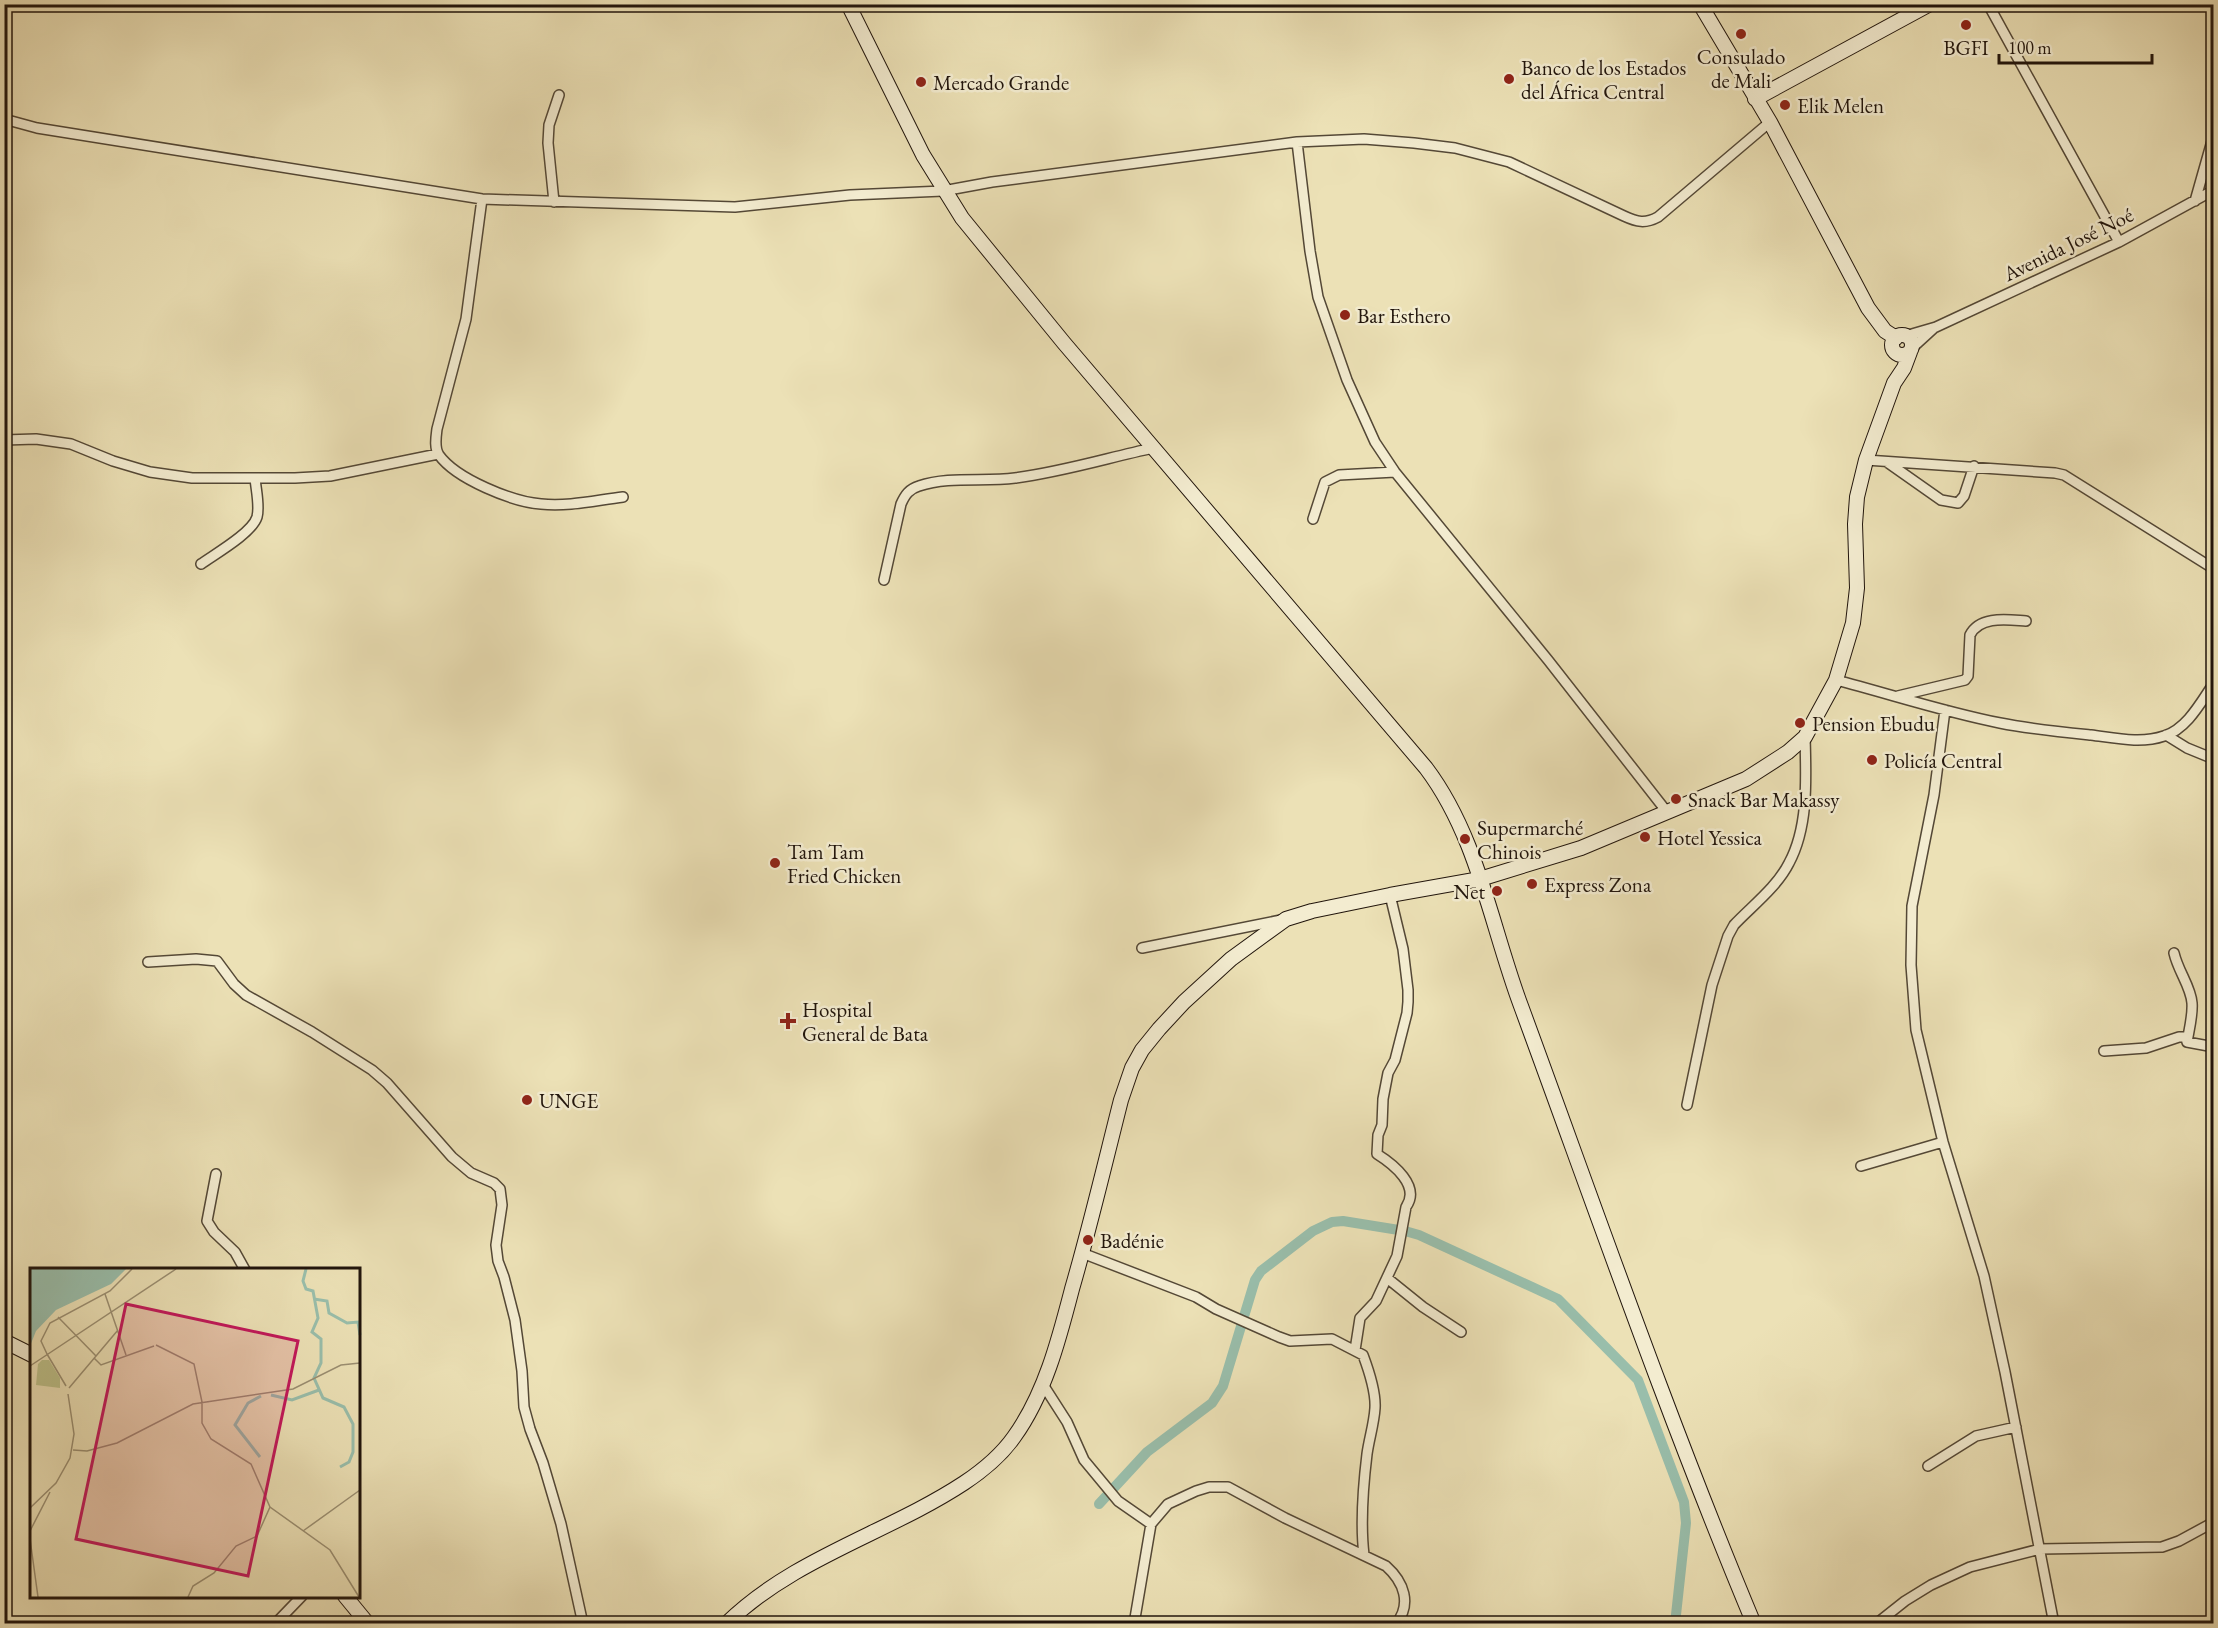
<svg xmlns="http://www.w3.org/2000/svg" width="2218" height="1628" viewBox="0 0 2218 1628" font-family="'EB Garamond',serif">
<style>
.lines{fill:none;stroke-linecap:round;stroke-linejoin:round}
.canal{stroke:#99beab;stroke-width:10}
.street-casing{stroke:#544836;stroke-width:12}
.secondary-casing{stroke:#21150c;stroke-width:16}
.street{stroke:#f3ecd0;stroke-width:9}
.secondary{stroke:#f3ecd0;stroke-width:14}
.poi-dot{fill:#8f2418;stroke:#f3ecd0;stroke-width:2}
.labels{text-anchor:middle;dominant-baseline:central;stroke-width:5;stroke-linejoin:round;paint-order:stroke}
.poi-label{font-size:21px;fill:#21150c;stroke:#f3ecd0;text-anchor:start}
.street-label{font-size:21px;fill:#21150c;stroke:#f3ecd0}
.inset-river{fill:none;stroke:#99beab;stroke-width:3}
.inset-road{fill:none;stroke:#9b8f72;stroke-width:1.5}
.view{fill:#c2185b;fill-opacity:0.15;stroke:#c2185b;stroke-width:3}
.inset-edge{fill:none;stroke:#21150c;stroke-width:3}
</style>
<rect width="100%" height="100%" fill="#ece1b6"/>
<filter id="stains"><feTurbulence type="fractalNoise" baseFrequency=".00333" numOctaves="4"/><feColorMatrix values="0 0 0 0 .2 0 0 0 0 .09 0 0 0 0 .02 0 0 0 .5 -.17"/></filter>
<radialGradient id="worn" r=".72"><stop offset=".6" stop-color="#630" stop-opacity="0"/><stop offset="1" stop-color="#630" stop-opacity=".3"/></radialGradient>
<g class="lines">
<path class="canal" d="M1099,1504l48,-52 65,-49 11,-17 32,-106 6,-9 52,-40 19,-9 11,-1 62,10 14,4 139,64 80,81 46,122 2,21 -11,101"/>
<defs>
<path id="street" d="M1988,4l131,238
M4,119l33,9 445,71 253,8 115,-12 93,-4 49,-9 305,-40 67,-3 50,4 41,5 54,14 115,54c13,6 21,8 34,1l112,-95
M1297,142l13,109 8,46 29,83 28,62 20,30 153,188 119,152
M2204,169l10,11
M482,199l-16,120 -29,110c-1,8 -3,19 2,26 17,24 74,47 102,49 27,3 56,-4 82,-7
M2195,201l19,-67
M554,202l-6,-59 1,-18 10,-30
M1905,336l31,-9 183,-85 95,-52
M1911,349l23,-21
M4,440l32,-1 35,5 42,17 37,11 42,6h103l35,-2 108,-22
M1866,460l189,13 9,2 150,94
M1887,462l54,38 17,3 6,-7 10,-30
M1313,519l12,-37 14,-7 56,-3
M201,564c14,-10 51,-31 56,-47 3,-11 -1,-27 -2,-39
M884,580l17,-76c4,-9 8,-15 18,-18 30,-10 65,-4 96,-8 47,-6 92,-20 138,-30
M1836,680c54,14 108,32 164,43 30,6 61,9 91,12 24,3 50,9 73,1 23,-7 37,-34 50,-53
M1898,696l67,-16 3,-4 2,-41c10,-20 39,-15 56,-14
M1945,710l-11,85 -22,111 -1,59 5,65 27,112 41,134 21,96 49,252
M2166,735l21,13 27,11
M1142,948l139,-28
M2174,953c4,18 17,34 18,50 1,12 -3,27 -5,39
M148,962l48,-3 21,2 17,23 12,11 66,37 60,38 15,13 65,74 19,16 23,10 6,6 2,16 -6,40 2,16 6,16 11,43 7,51 2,36 6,22 13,34 18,61 22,100
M2104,1051l42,-3 33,-11h7l1,5 27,5
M1687,1105l25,-120 16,-49 6,-11c18,-19 43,-38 55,-62 20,-37 17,-86 16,-126
M1861,1166l82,-24
M216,1174l-9,47 7,11 21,20 10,18
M1082,1253l114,44 20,12 63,28 11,4 42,-2 31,16c6,16 13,36 12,53 -1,16 -6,31 -8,46 -4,33 -7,68 -3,101
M1387,1278l36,29 38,25
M1355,1350l5,-32 16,-17 21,-45 9,-49c15,-21 -13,-43 -29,-53l1,-19 4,-10 1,-26 5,-26 7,-13 12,-47 1,-11v-12l-5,-41 -13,-54
M1042,1383l25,39 17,38 34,41 33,23 17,-20 28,-13 13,-4h19l57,31 101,48c18,16 26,38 10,58
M1928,1466l48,-30 40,-9
M275,1624l27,-28
M1134,1624l17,-100
M1876,1624l29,-23 26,-16 39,-18 70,-18 122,-2 17,-6 35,-19"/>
<path id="secondary" d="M848,4l75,151 39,63 102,125 362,425c52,69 65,158 95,238 76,207 148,415 233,618
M1700,4l70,118 98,186 17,23 11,7
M1755,99l175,-95
M1892 345a10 10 0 1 1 20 0a10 10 0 1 1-20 0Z
M4,1341l28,14
M345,1596l23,28
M726,1624c67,-66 162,-91 238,-141 18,-12 38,-29 50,-46 31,-43 45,-98 58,-148 18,-62 33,-126 49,-189l11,-32 10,-18 17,-21 25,-27 47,-43 55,-40 26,-8 78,-16 90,-16 101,-31 165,-69 42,-27 17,-15 31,-57 17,-57 4,-35 -2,-64 2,-27 9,-37 28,-77 10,-15 6,-16"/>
</defs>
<use href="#street" class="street-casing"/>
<use href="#secondary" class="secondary-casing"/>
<use href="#street" class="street"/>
<use href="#secondary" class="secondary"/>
</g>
<g class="poi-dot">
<circle cx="1966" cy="25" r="6"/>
<circle cx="1741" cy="34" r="6"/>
<circle cx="1509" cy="79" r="6"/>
<circle cx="921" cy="82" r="6"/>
<circle cx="1785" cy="105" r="6"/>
<circle cx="1345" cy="315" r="6"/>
<circle cx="1800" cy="723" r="6"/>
<circle cx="1872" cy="760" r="6"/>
<circle cx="1676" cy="799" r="6"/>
<circle cx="1645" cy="837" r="6"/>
<circle cx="1465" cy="839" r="6"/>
<circle cx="775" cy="863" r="6"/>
<circle cx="1532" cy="884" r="6"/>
<circle cx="1497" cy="891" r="6"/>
<path d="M785 1012h6v6h6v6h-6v6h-6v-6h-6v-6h6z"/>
<circle cx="527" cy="1100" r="6"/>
<circle cx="1088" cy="1240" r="6"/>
</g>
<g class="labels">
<g class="poi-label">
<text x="1966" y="47" text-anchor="middle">BGFI</text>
<text x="1741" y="56" text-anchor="middle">Consulado<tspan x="1741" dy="24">de Mali</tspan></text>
<text x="1521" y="67">Banco de los Estados<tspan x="1521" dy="24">del África Central</tspan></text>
<text x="933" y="82">Mercado Grande</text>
<text x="1797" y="105">Elik Melen</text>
<text x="1357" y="315">Bar Esthero</text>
<text x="1812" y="723">Pension Ebudu</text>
<text x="1884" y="760">Policía Central</text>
<text x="1688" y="799">Snack Bar Makassy</text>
<text x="1477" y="827">Supermarché<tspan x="1477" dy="24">Chinois</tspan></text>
<text x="1657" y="837">Hotel Yessica</text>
<text x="787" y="851">Tam Tam<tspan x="787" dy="24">Fried Chicken</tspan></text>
<text x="1544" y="884">Express Zona</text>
<text x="1485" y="891" text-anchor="end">Net</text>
<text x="802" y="1009">Hospital<tspan x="802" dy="24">General de Bata</tspan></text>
<text x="539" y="1100">UNGE</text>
<text x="1100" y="1240">Badénie</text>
</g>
<g class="street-label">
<text transform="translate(2068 244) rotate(-26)">Avenida José Noé</text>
</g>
</g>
<g transform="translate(30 1268)">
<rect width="330" height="330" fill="#ece1b6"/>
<path d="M12,92h7l11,18v10l-24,-3 2,-21z" fill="#bdc18a"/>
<path d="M0,1h96l-15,15 -55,26 -20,21 -6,15z" fill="#99beab"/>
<path class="inset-river" d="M276,1l-3,12 3,8 7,2 5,27 -6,14 9,7v24l-7,15 9,20 21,9 9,17v28l-4,10 -9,5M284,31l13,2 2,12 18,10 11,-1 2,13M241,127l21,5 27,-10M230,189l-25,-32 13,-22 13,-7"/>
<path class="inset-road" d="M75,26l21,61M28,49l38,39M126,77l38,19 8,38M17,86l-6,-13 9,-18 60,-32 22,-22M17,86l19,32M64,90l7,7 53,-19M0,98l146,-97M39,120l49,-58M172,134v21l9,16 40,25 19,43 60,43 29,47M43,182l14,1 30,-8 76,-39 100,-15 48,-24 19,-2M0,240l26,-25 14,-25 4,-24 -6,-40M0,263l20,-39M273,263l57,-41M0,271l8,58M158,329l5,-11 21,-13 22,-27 21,-10 13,-29"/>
<path class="view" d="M96,36l172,37 -50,235 -172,-37z"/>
<rect width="330" height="330" class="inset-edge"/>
</g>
<rect width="2218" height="1628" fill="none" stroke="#ece1b6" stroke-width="24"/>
<rect x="6" y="6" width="2206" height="1616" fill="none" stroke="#21150c" stroke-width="3"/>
<rect x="12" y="12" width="2194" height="1604" fill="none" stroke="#21150c" stroke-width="1.5"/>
<path d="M1999 54v9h153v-9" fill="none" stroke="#21150c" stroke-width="3"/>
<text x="2008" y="54" font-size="18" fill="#21150c" stroke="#f3ecd0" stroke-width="4.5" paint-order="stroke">100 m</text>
<rect width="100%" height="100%" filter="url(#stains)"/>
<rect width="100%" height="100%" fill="url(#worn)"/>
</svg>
